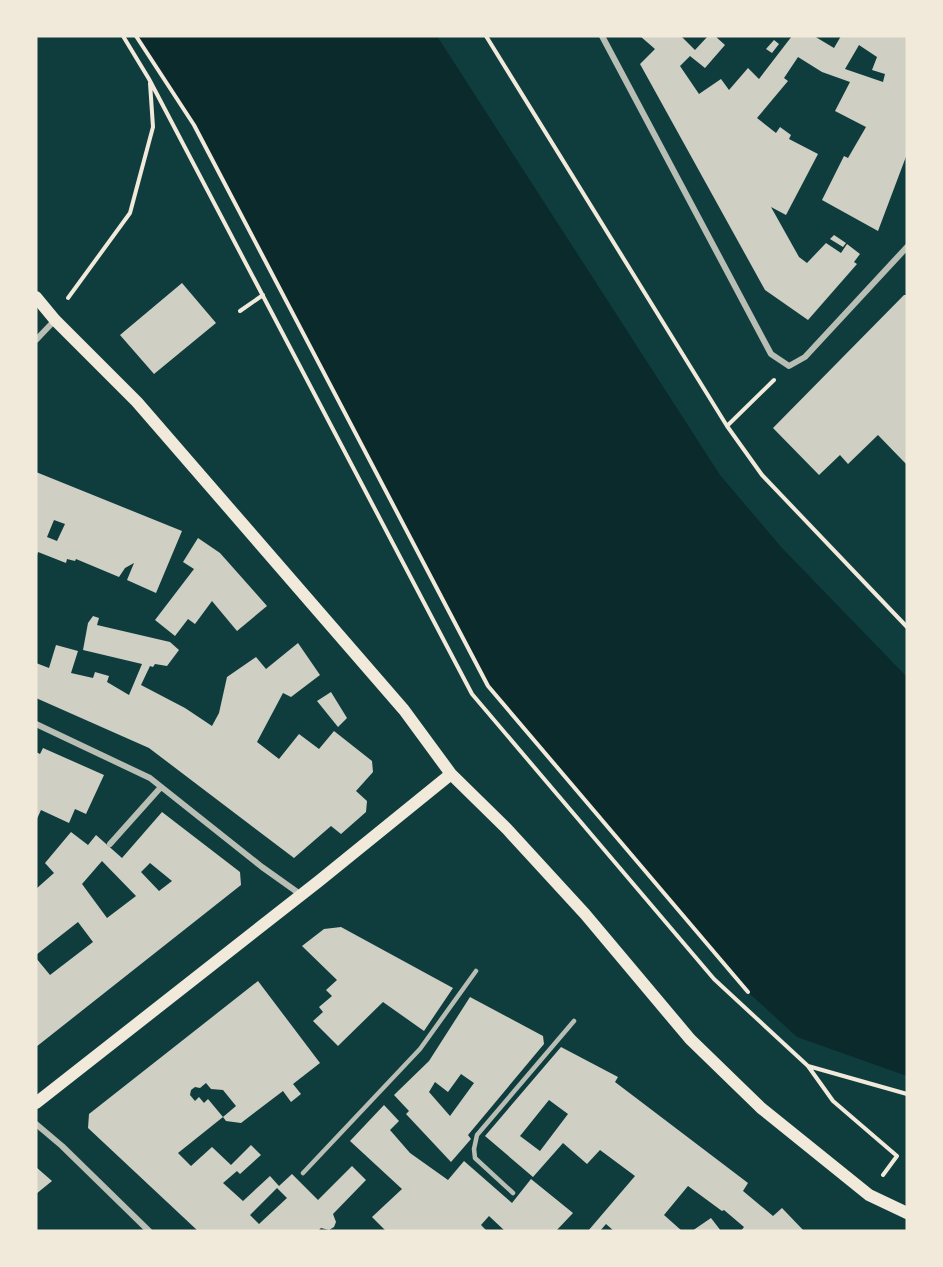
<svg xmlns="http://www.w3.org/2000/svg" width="943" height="1267" viewBox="0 0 943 1267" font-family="Raleway,sans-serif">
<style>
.water{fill:#0a2a2b}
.building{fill:#cfcfc3;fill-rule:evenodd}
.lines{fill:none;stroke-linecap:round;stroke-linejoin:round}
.path{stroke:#f1e9da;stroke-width:4}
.service{stroke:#b8beb3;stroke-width:4.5}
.minor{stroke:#b8beb3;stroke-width:6}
.secondary{stroke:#f1e9da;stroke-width:12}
</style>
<rect width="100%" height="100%" fill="#0f3d3e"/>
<path class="water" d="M136,36h301l283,439 62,73 125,129v399l-110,-39 -49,-45 -260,-306 -294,-561z"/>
<path class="building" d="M640,36h41l14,14 13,-14h7l10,9 -20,23 -15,-12 -10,10 19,28 22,-15 8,11 19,-22 11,11 33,-43h22l20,12 7,-12h66v118l-29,77 -56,-31 22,-44 4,2 18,-31 -31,-16 15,-29 -28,-10 -24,-15 -14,21 4,3 -31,37 19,15 4,-6 11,8 -2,4 29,15 -32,61 -15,-8 28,50 8,6 19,-20 15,10 6,-9 13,10 -6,8 3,2 -49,56 -43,-30 -125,-226 15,-15zM859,45l18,12 -5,13 13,4 -2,8 -38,-13z
M774,40l5,4 -7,9 -6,-4z
M834,235l12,8 -3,4 -13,-8z
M182,283l34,40 -62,51 -34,-39z
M904,295h3v170l-29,-30 -30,29 -8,-9 -21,20 -46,-47z
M36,472l146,59 -26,62 -29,-13 7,-17 -9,5 -6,9 -43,-18 -1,2 -8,-2 -1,4 -28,-11 -2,6zM54,520l11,4 -8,17 -10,-4z
M198,538l22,15 47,53 -30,25 -25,-30 -17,23 -7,-5 -13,17 -20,-16 39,-51 -11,-7z
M93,616l6,2 -2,7 73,17 9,8 -12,16 -12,-2 -2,3 -3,-1 -9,19 44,23 27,18 7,-13 8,-36 29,-20 10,12 32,-26 22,32 -29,22 -8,-4 -26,49 22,17 20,-25 20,15 15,-18 38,30 1,11 -17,19 11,10 -1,11 -25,22 -10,-8 -37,32 -145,-110 -113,-50v-35l13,5 7,-23 22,6 -7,22 22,5 2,-6 14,4 -2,6 22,13 13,-31 -59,-14 5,-27z
M331,692l16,26 -9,9 -21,-26z
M43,748l61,27 -18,39 -11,-5 -6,14 -28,-13 -5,11v-69l4,2z
M162,812l78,60 1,13 -205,162v-89l14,17 43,-33 -15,-20 -42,33v-66l18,-16 -9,-10 26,-31 17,13 8,-10 26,23zM102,861l34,35 -29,22 -25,-34zM150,863l22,18 -13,10 -18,-19z
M341,927l112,61 -29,43 -41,-29 -45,44 -25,-25 10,-9 -4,-5 13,-11 -6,-6 11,-10 -35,-34 22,-17z
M258,981l62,82 -27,21 8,10 -10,8 -8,-11 -42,32 -15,-2 -3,-4 13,-11 -13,-16 -12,-1 -5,-6 -6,5 -5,-1 -4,3 -1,5 5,6 4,-4 5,6 4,-4 15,18 -45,36 13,13 21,-19 19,18 20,-20 10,10 -21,19 -3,-3 -14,12 20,18 27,-25 9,10 13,-12 26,26 34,-34 14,14 -33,34 3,8 -2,5 -5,3 -8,-2 -3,3h-120l-110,-103 1,-14zM277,1188l10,10 -28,26 -9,-9z
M470,997l73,39 1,8 -76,91 3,4 -20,23 -45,-48 3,-3 -15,-16 35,-34zM461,1074l13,9 -24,33 -21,-24 6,-10 13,10z
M561,1047l57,30 -3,5 133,101 -5,8 30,25 9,-8 22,23h-63l3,-4 -20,-17 -2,1 -34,-25 -24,29 18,16h-68l-8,-7 -6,7h-12l47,-55 -35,-26 -13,14 -24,-21 -30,34 -48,-41zM549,1100l19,14 -28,37 -20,-15z
M384,1105l15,16 -9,9 20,23 38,27 16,-19 48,42 19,-24 42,34 -17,18h-51l-16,-15 -8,9 6,6h-101l-14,-14 30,-28 -52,-48z
M36,1167l16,14 -16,13z
M711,1218l10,13h-29z"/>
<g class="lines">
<path class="path" d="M123,36l26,43 323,615 242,285 94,87 99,28
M136,36l58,89 294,561 260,306
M486,36l241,390 35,49 145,152
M68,298l62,-85 23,-86 -3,-44
M240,311l23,-16
M727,426l47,-46
M808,1066l25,35 64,55 -14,19"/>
<path class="service" d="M303,1173l117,-124 56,-78
M513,1193l-38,-35 -1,-9 3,-14 97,-114"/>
<path class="minor" d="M602,36l169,318 18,12 16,-9 102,-110
M36,340l19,-20
M36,724l114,54 112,89 38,27
M110,844l51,-57
M36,1124l26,22 87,85"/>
<path class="secondary" d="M36,297l19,23 82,82 267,308 47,64 56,55 78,85 105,125 71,69 108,87 38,18
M36,1103l283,-222 132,-107"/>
</g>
<rect width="943" height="1267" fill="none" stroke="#f1e9da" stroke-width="75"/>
</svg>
